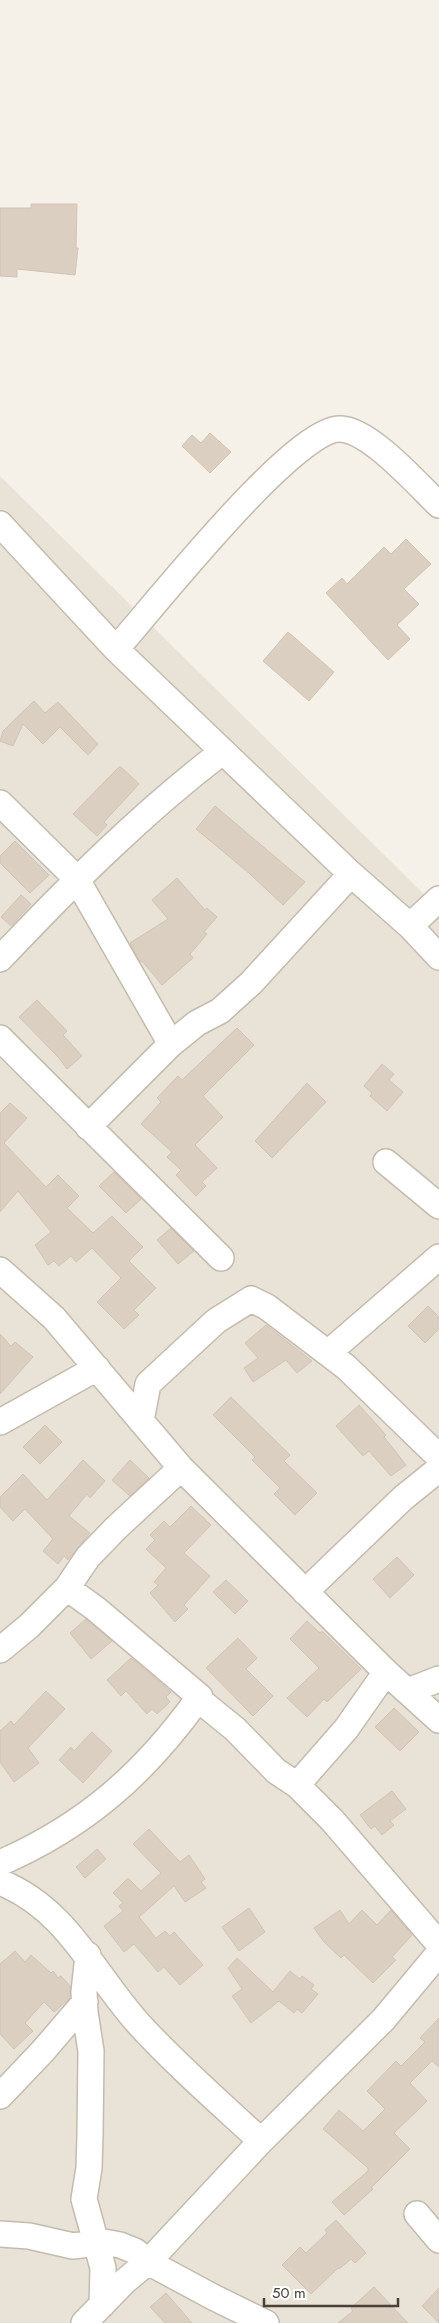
<svg xmlns="http://www.w3.org/2000/svg" width="439" height="2323" viewBox="0 0 439 2323" font-family="Jost,sans-serif">
<style>
.residential{fill:#e9e3d7}
.building{fill:#dacfc1;stroke:#d2c4b1}
.lines{fill:none;stroke-linecap:round;stroke-linejoin:round}
.minor-casing{stroke:#c4bbae;stroke-width:28}
.minor{stroke:#fff;stroke-width:25}
</style>
<rect width="100%" height="100%" fill="#f5f1e9"/>
<path class="residential" d="M0,476l439,433v1414h-439z"/>
<path class="building" d="M31,204h46l-1,44h2l-3,27 -58,-6v8l-17,-1v-68h31z
M210,433l21,19 -21,21 -28,-27 10,-11 9,8z
M406,539l25,25 -27,25 15,15 -22,21 13,14 -22,21 -62,-67 16,-15 5,6 37,-37 7,7z
M288,632l46,40 -25,29 -46,-40z
M34,701l11,12 13,-11 40,42 -10,11 -28,-28 -17,17 -20,-20 -10,22 -13,-5 3,-10z
M120,766l19,18 -35,38 3,3 -10,11 -24,-22z
M215,806l90,76 -22,23 -33,-31 -54,-45z
M15,841l34,34 -19,18 -30,-30v-7z
M177,878l28,32 2,-2 10,9 -13,15 3,2 -17,20 3,4 -31,27 -20,-24 -2,1 -10,-19 38,-24 -16,-19z
M21,895l10,9 -20,22 -10,-9z
M37,1000l30,31 -4,4 19,21 -15,13 -8,-11 -40,-41z
M237,1028l17,17 -51,51 20,21 -28,28 22,23 -15,14 4,4 -10,10 -20,-21 5,-5 -14,-13 5,-5 -31,-28 20,-22 -4,-4 21,-22 4,4z
M382,1064l12,10 -5,6 14,12 -16,19 -17,-15 2,-3 -8,-7z
M307,1083l19,19 -54,56 -17,-17z
M10,1103l17,15 -23,25 42,44 12,-12 21,21 -12,12 26,25 19,-17 31,31 -14,14 27,27 -22,22 5,5 -15,14 -27,-27 24,-24 -29,-30 -16,14 -5,-6 -12,10 -5,-5 -6,4 -13,-20 16,-13 -33,-41 -18,21v-99z
M114,1172l27,27 -15,14 -27,-27z
M171,1228l23,23 -16,13 -21,-24z
M428,1306l11,11v12l-14,14 -17,-17z
M266,1325l46,36 -15,12 -11,-13 -33,22 -9,-14 14,-10 -13,-15z
M0,1334l11,12 4,-4 18,15 -33,37z
M231,1397l59,58 -6,6 33,32 -22,22 -21,-21 6,-6 -28,-28 3,-3 -42,-42z
M359,1405l27,30 -2,2 22,28 -15,11 -22,-25 -6,5 -27,-30z
M45,1425l17,17 -22,22 -17,-17z
M83,1460l22,21 -15,17 -3,-4 -18,22 21,17 -22,27 -4,-4 -6,8 -15,-13 10,-12 -28,-30 -12,12 -13,-14v-10l23,-23 24,26z
M130,1460l19,18 -19,18 -18,-16z
M191,1506l20,19 -27,28 26,23 -26,29 4,4 -13,13 -25,-29 8,-8 -4,-3 12,-14 -20,-19 9,-9 -5,-5 14,-14 6,6z
M397,1557l17,18 -24,23 -17,-19z
M226,1580l22,21 -13,13 -22,-22z
M86,1619l26,22 -21,18 -21,-26z
M307,1621l13,12 2,-2 39,38 -34,33 -3,-3 -17,18 -20,-19 32,-30 -29,-29z
M238,1638l19,20 -11,11 27,27 -20,20 -47,-48z
M131,1658l40,34 -5,5 4,5 -13,12 -5,-5 -5,5 -21,-23 -5,5 -14,-16z
M46,1691l19,18 -37,39 11,15 -25,19 -14,-20v-31l11,-10 3,4z
M394,1708l25,24 -19,19 -25,-24z
M92,1732l20,19 -29,32 -24,-23 12,-13 3,4z
M392,1791l14,18 -16,12 4,4 -12,10 -7,-9 -4,3 -11,-14z
M149,1829l31,33 9,-7 16,24 -4,3 5,6 -21,14 -11,-16 -35,31 17,21 9,-7 5,5 4,-4 29,33 -23,20 -16,-18 -6,5 -24,-28 -10,8 -20,-26 19,-15 -4,-5 4,-3 -10,-10 15,-15 13,13 20,-18 -28,-29z
M97,1849l9,10 -21,19 -9,-11z
M249,1908l16,24 -26,19 -17,-24z
M340,1910l9,14 13,-14 15,15 14,-15 21,25 -20,22 4,3 -23,23 -29,-28 -3,3 -17,-16 -10,-14z
M15,1951l10,11 6,-7 20,18 2,-2 5,7 3,-2 9,10v12l-16,14 -10,-10 -19,21 8,8 -19,18 -14,-15v-70z
M237,1958l36,34 17,-21 10,8 2,-3 12,9 -3,4 7,5 -16,19 -5,-4 -3,4 -15,-12 -28,22 -19,-27 10,-7 -14,-21z
M439,2018v49l-7,-6 -22,22 17,18 -33,32 16,16 -39,39 2,1 -29,26 -12,-13 36,-31v-3l-45,-39 16,-19 24,21 22,-22 -18,-18 29,-30 5,5 24,-24 -5,-4z
M336,2220l30,33 -11,10 -4,-4 -12,10 -1,-1 -27,26 -29,-29 18,-18 6,6 21,-20 -2,-3z
M374,2287l34,36h-70l15,-12 -2,-3z
M439,2288v35l-17,-17z
M166,2293l26,30h-27l-15,-16z"/>
<g class="lines">
<defs>
<path id="minor" d="M0,524l116,125 235,225 59,52 29,31
M116,649c35,-39 180,-224 225,-220 30,2 76,55 98,76
M0,803l76,75 95,166
M410,926l29,-27
M0,959c70,-74 141,-145 222,-207
M0,1038l221,220
M88,1127l83,-83 26,-21 23,-12 31,-28 100,-109
M386,1162l53,44
M0,1270l54,48 127,150 205,204 53,48
M328,1353l111,-96
M141,1421l7,-37 68,-63 35,-22 16,8 79,60 93,90
M0,1422l97,-54
M67,1588l29,21 104,88 -2,2 37,30 41,42 21,14 35,35 107,124
M305,1592l98,-94 36,-29
M0,1650l29,-24 38,-38 21,-31 28,-29 65,-60
M408,1691l31,-12
M297,1785l49,-56 40,-57
M0,1863c85,-37 144,-89 198,-164
M0,1882c67,27 92,89 137,140 38,42 82,80 124,119
M88,1955l-4,37 1,20 6,39 -1,84 -1,33 -5,31 19,69 -1,37
M0,2096l42,-44 43,-50
M417,2214l22,26
M0,2234l29,2 44,10 31,-4 16,3 15,6 13,11 65,35 53,26
M84,2323l41,-42 23,-19 113,-121 122,-121 56,-67"/>
</defs>
<use href="#minor" class="minor-casing"/>
<use href="#minor" class="minor"/>
</g>
<path d="M264 2298v8h134v-8" fill="none" stroke="#494137" stroke-width="2.5"/>
<text x="272" y="2298" font-size="15" fill="#494137" stroke="#ffffff" stroke-width="4" paint-order="stroke">50 m</text>
</svg>
